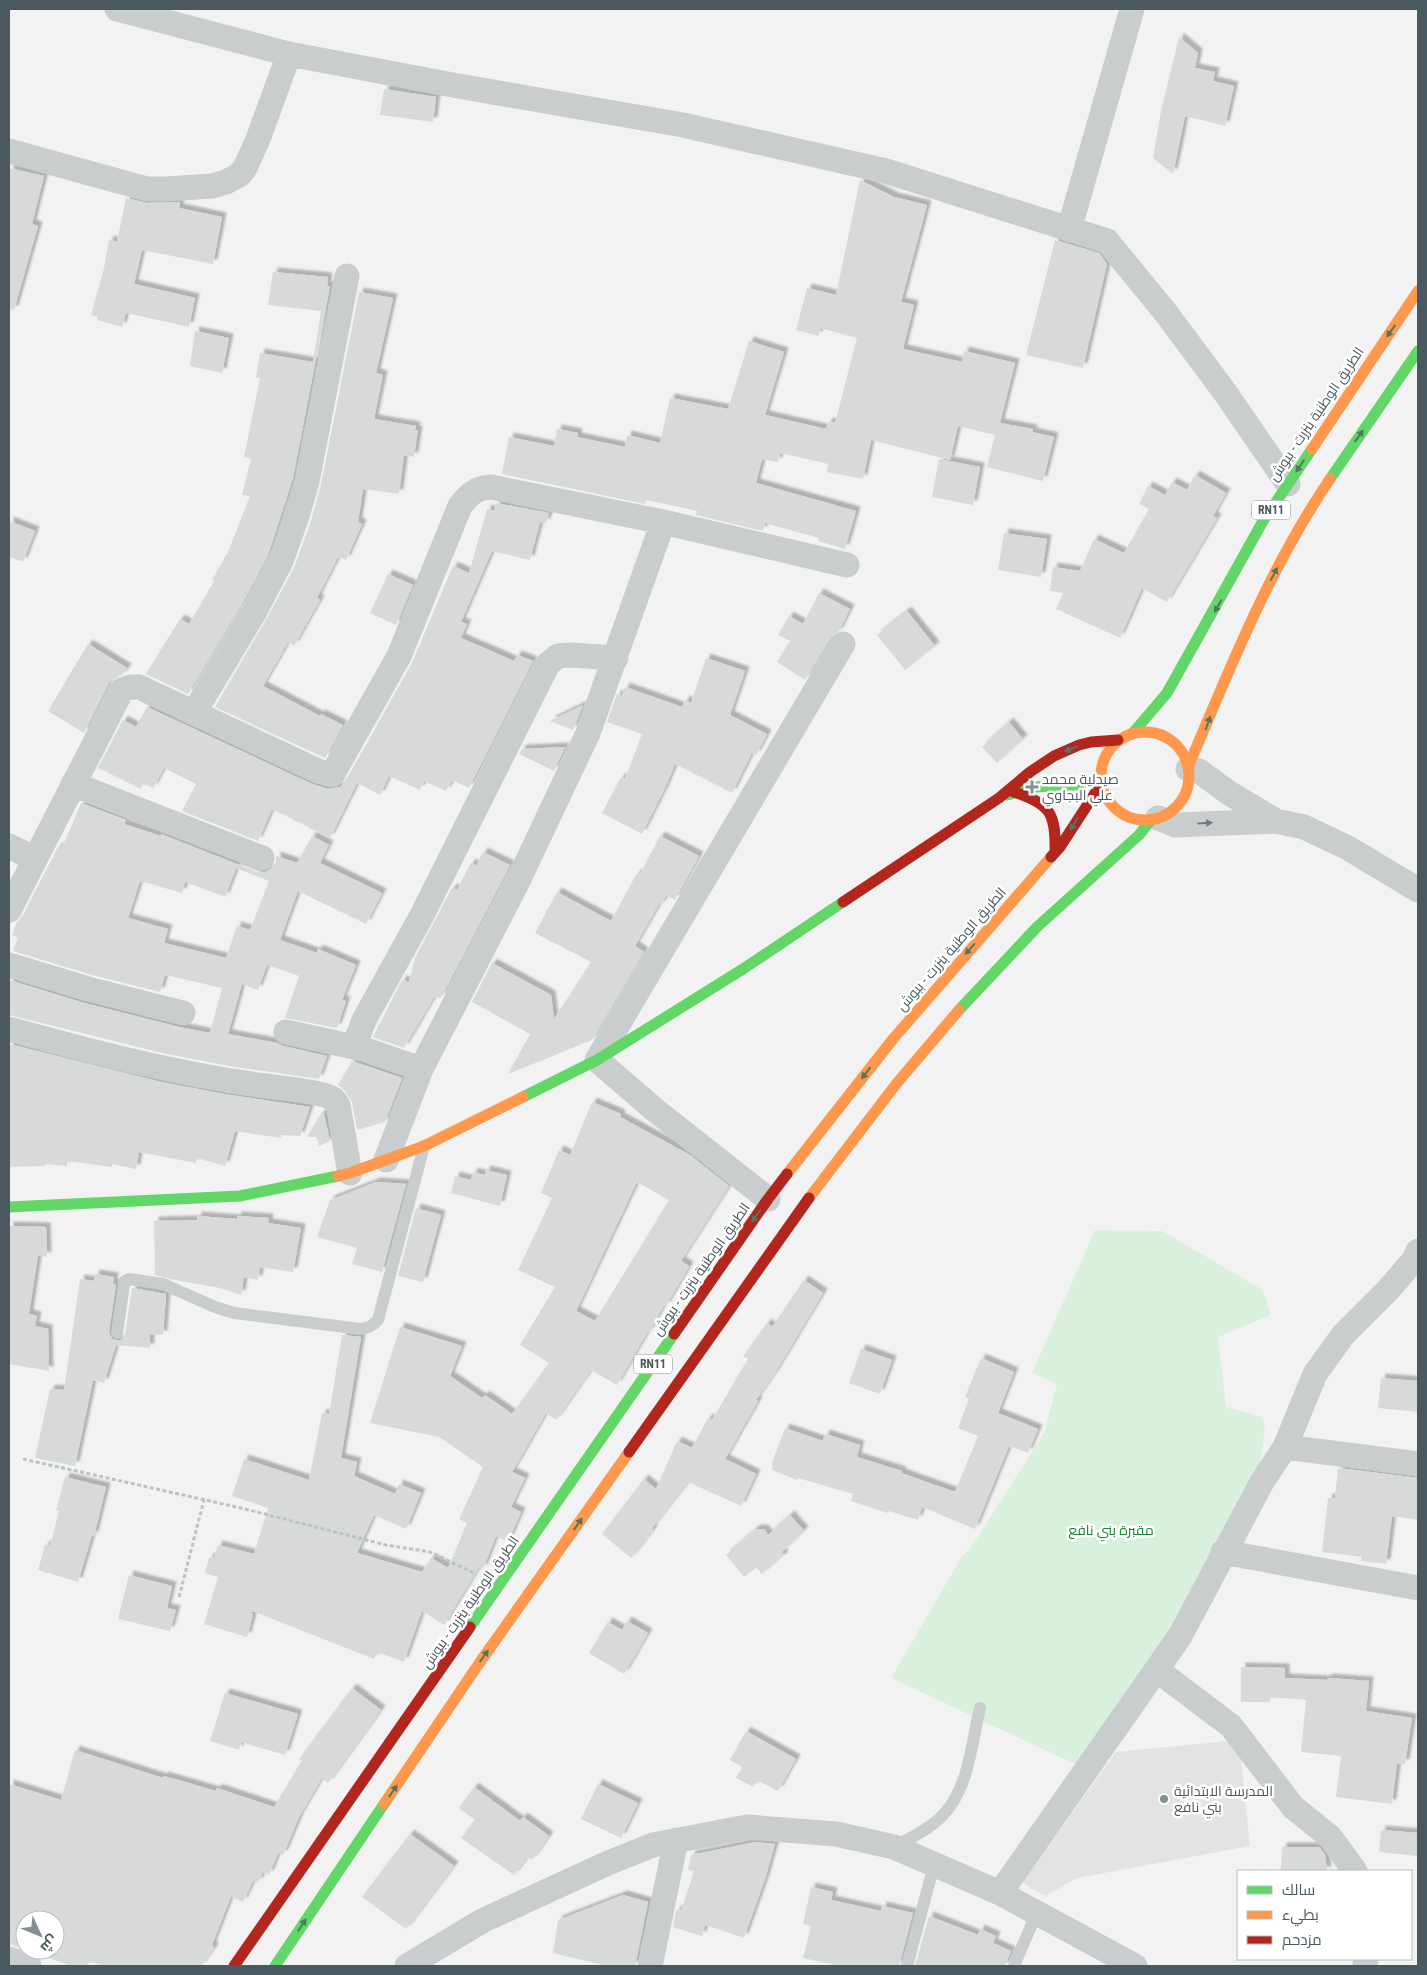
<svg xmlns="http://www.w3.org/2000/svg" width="1427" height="1975" viewBox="0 0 1427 1975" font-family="'Roboto Condensed',Cairo,sans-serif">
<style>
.education{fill:#e4e3e4}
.green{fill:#d8f0dc}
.building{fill:#d8dada;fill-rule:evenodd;filter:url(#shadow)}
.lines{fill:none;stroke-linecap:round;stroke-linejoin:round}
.path{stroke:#b9c6bf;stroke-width:3;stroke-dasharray:4 2.5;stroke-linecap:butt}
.lane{stroke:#c9cdce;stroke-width:12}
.street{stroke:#c9cdce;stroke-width:25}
.fast{stroke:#63d668;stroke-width:11}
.slow{stroke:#ff974d;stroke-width:11}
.jam{stroke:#b3261e;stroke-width:11}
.oneway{fill:#507861}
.oneway2{fill:#6f7c80}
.poi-dot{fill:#848f92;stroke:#fff;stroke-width:2}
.labels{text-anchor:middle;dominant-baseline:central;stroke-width:5;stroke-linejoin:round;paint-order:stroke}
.shield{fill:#fff;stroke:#808b8f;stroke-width:1}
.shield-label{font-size:12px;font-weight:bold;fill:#49595f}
.street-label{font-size:14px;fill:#49595f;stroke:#fff}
.poi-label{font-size:14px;fill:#49595f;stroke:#fff;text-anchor:start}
.park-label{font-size:14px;fill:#1a8038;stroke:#fff}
</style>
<defs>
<filter id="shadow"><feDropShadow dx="4.5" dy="-4.5" stdDeviation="1" flood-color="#0004"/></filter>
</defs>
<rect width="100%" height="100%" fill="#f2f2f2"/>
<path class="education" d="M1239,1740l11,106 -173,32 -31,18 -24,-13 94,-131z"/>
<path class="green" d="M1095,1230l67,1 101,59 8,25 -53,22 8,70 37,10 2,14 -8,50 -53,106 -127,178 -186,-87 70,-120 15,-18 68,-107 13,-49 -25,-11z"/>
<path class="building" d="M1179,37l19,16 -3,15 20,4 -2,9 21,5 -9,40 -40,-10 -12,58 -20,-16 8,-47z
M384,89l52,8 -3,25 -53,-7z
M9,168l35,8 -12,48 6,2 -24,84 -5,-1z
M860,180l34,17 33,8 -26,97 13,3 -11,44 59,13 2,-11 51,12 -15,60 33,6 -1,3 22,5 -11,44 -56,-14 8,-32 -37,-9 -8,34 -79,-20 -8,39 -36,-7 1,-8 -48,-11 -2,9 -16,-3 -6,24 100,28 -11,38 -27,-8 1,-3 -54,-15 -2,8 -67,-16 1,-4 -51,-11 -1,4 -143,-30 7,-37 45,9 3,-17 21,4 -1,4 48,10 2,-12 33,8 10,-45 58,11 21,-68 35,11 -19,63 61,14 2,-7 7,1 22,-85 -37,-10 -2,8 -22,-6 11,-42 29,7z
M126,198l21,5 33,-1 -1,6 43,9 -9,47 -71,-14 -8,34 61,14 -6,29 -63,-14 -4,14 -25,-7 1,-3 -7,-2 13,-47 5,-28 8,2z
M1055,240l44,13 8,11 -24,104 -57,-13z
M273,272l55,5 -1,9h3l-37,192 -25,77 -26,49 -54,90 -42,-20 34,-55 9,5 25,-43 -2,-1 16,-28 22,-56 -8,-1 9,-36 -7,-2 16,-79h-4l4,-25 53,9 8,-51 -53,-6z
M359,292l34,6 -17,75 7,2 -9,44 42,7 -1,4h3l-4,27 -10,-2 -5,39 -36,-5 -5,33 4,2 -16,36 -8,-3 -21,41 3,2 -16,28 -10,18 -6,-4 -25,44 57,30 1,-2 22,11 -18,33 -110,-51 52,-89 27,-50 17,-47 10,-37z
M195,331l34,7 -7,35 -32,-7z
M939,459l41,8 -7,38 -41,-8z
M1195,475l31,18 -13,23 4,2 -50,84 -25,-14 -22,50 -64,-29 7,-16 -13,-2 3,-24 27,4 14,-32 30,14 25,-44 -10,-5 9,-18 17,9 7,-13 15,8z
M496,503l53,10 -3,10 -6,-1 -10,38 -38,-9 -31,71 6,2 -6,14 53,23 3,-6 16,6 -64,127 -17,-8 -6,11 -22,-10 -4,9 -31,-14 -9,19 -23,-12 -27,55 -58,-29 -14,32 -76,-30 14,-27 -32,-16 -11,20 -10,-5 -2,6 -43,-21 25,-48 13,7 11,-20 165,77 16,5 12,-2 5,-5 67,-119 41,-97 16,7 18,-64 7,2z
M9,521l26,10 -12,31 -14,-5z
M1004,533l43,6 -6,38 -43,-7z
M388,574l25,11 -17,40 -26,-12z
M819,593l31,16 -11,22 -8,6 -26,43 -28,-18 13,-21 -12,-6 11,-19 14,8z
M907,611l28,35 -30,24 -28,-35z
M88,644l39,24 -4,6 -6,3 -8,6 -25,50 -36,-22z
M706,658l39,13 -15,44 37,19 -11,21 -4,-2 -20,40 -57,-29 -9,22 -24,48 -40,-21 19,-36 4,2 17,-45 -35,-12 10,-28 5,2 3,-9 57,20 3,-7 6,3z
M583,705l-10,25 -23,-9z
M1009,722l14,17 -26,24 -15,-16z
M565,747l-11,24 -35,-17 3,-5z
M81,803l45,17 -2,4 37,12v-2l96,38h8l6,-3 5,-6v-7l21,7 15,-27 17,9 -9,18 62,30 -16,31 -68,-33 -18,49 37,13 1,-4 38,16 -14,35 4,1 -9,27 -52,-10 14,-42 -32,-11 -9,25 -16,-6 -14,50 49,9 6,3 44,10 -8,23 -90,-13 -62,-12 -158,-39v-35l75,23 95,24 31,6 12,-45 -57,-13 -5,17 -68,-17 -79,-24 5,-13 -6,-3 5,-13 5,-5 36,-70 4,1zM236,868l33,13 -19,49 -13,-4 -11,32 -62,-15 4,-14 -40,-11 12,-37 42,12 3,-11 40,15z
M660,836l39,20 -24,44 -9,-5 -5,10 -2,-1 -24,42 9,6 -52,88 -84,34 22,-40 -58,-32 20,-39 59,32 3,24 37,-57 -56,-29 22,-41 54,29 26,-48 3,1z
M483,852l27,13 -69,133 -7,-1 -30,51 -31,-11 29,-57 7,2 6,-24 37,-70 5,2 14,-27 5,3z
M9,1044l152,38 63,12 86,13 -10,29 -19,-1v3l-46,-7 -10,35 -28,-8 -1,5 -57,-11 -3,17 -24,-5v3l-45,-6v5l-22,-2v2l-36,1z
M352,1061l50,17 -17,44 -28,8 -5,-28 -7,-11 -7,-6z
M592,1102l29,12 -1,3 70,38 39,31 -48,75 8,5 -23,40 -2,-1 -15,27 -1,-1 -31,54 -26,-15 -35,50 -10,-7 -34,59 13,6 -14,29 10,5 -13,30 -12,-6 -13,33 -4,-2 -35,58 -22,-14 -18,51 -27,-10 -3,7 -122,-48 -2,1 3,2 -6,23 -43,-13 14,-47 -13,-4 4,-16 5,1 4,-13 36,9 14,-46 -36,-12 12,-37 65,21 13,-67 7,1 13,-79 19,2 -20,121 16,4 -3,14 41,18 4,-10 22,9 -15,36 -32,-14 -17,38 65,19 9,-14 17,10 19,-45 -8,-4 24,-52 -44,-30 -69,-14 30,-96 62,19 -12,30 32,22 3,-3 27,19 37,-51 -29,-18 35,-58 -37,-17 34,-72 -11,-5 18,-43 11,5zM637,1182l32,18 -74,121 -19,-10z
M323,1110l7,31 -11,5 -3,-9h-9z
M486,1170l21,5 -7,31 -49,-13 4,-17 16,4 2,-8 12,3z
M376,1182l30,2 -24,88 -30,-8 5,-16 -40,-11 13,-37z
M416,1208l25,7 -18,67 -25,-6z
M197,1216l40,3v-3l32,2 -1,5 33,5 -8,44 -33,-5 -2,13 -14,-3 -3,18 -21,-7 -45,-8 -20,-5 -1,-54 43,-1z
M9,1226l37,1 1,30 -9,-2 -9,59 8,2 -2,10 13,3 1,42 -40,-7z
M95,1274l19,3 -1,7h3l-7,48 3,7 8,2 5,-6 7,-47 34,6 -3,41 -13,-1v14l-34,-3 -12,38 -11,-3 -18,86 -40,-8 15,-69 14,1 16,-111 14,2z
M804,1280l19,13 -48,80 -19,27 2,1 -33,58 31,15 -15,32 -53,-24 -36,46 1,2 -22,28 -29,-24 42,-55 12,10 21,-48 15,7 16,-30 4,2 36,-61 -5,-3 24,-33 5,4z
M861,1349l31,11 -12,34 -31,-11z
M981,1358l33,14 -16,41 40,16 -10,24 -19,-7 -34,83 -53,-22 -4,13 -29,-9 -1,2 -37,-12 2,-7 -55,-16 -1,2 -25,-10v-7l13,-35 38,13 2,-7 35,11 -3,12 45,14 -1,2 54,19 23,-56 -20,-8 11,-29 -4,-2z
M1381,1378l37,3v31l-40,-4z
M1338,1468l80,10v42l-26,-4 -6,48 -25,-3 1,-4 -40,-5 6,-54h7z
M65,1477l41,10 -12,49 -2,-1 -14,47 -40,-12 7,-25 5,1 9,-35 -3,-1z
M790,1515l14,16 -22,21 2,3 -22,19 -6,-7 -12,10 -18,-22 30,-26h8l4,6z
M129,1575l43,11 -5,22 9,2 -6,21 -52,-12z
M627,1621l21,12 -24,41 -35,-21 19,-31 14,8z
M1241,1667l44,1v10l42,2 1,-2 41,3 -3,30 46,7 -7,46 -8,-1 -5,41 -56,-7 5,-41 -40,-4 5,-52 -36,-3v5h-29z
M352,1688l29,22 -53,73 -6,-5 -22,37 -17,40 -5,-2 -9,22 -6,-3 -5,11 -5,-2 -10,21 -12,-6 -19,49 2,3 -13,18h-97l-15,-5 -2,5h-16l-44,-16h28v-30h-30v29l-16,-5v-160l52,16 14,-50 88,28 1,-2 52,15 1,-3 57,19 28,-47 -3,-1z
M225,1693l73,21 -13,41 -44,-13 -2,8 -29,-9z
M746,1731l50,28 -18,32 -21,-11 -4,7 -17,-9 6,-11 -12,-7z
M598,1784l40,19 -17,35 -40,-19z
M474,1787l46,34 3,-4 26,19 -17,24 -5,-3 -13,18 -53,-37 14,-18 -16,-12z
M1381,1830l37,3v23l-39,-4z
M410,1834l44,32 -48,63 -44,-32z
M755,1842l20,2 -10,35 -21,59 -39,-13 -3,11 -29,-9 3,-17 5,1 13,-40 -6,-1 3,-15z
M1282,1847h37l6,8 2,16h-46z
M811,1887l22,5 -2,8 50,11 1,-5 31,7 -14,53h-60l-36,-8 8,-32 -8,-2z
M623,1895l25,7 -13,64h-28l-54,-13 5,-33z
M929,1916l49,19 2,-6 16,7 -3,7 18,8 -6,15h-90z"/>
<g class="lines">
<path class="path" d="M23,1459l218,49 145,37 44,7 46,22
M179,1597l25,-97"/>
<path class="lane" d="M117,1333l7,-48v-3l5,-3 34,5 52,23 19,6 126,16c8,-1 12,-3 18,-9l46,-174
M894,1847c16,-9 34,-17 47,-30 28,-27 30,-72 39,-109
M907,1966l27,-101
M1014,1966l23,-54"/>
<path class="street" d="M117,9l172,45 169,32 225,39 203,46 221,70 59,72 58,78 64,93
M9,151l138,38h19l46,-3 14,-4 13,-7 6,-7 13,-29 31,-85
M1069,230l63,-221
M194,713l61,-102 26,-50 16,-45 10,-35 40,-205
M1188,769l11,2 30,22 47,28
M73,784l189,74
M1158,818l18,7 100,-4 28,6 44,21 70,42
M9,846l26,13
M9,910l113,-220 9,-3h8l179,84 14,4 67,-119 61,-150c9,-12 16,-18 31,-19l172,35 184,43
M9,965l79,24 95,24
M9,1029c83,23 164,44 249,56 14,2 67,7 75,14 2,1 4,5 5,6l12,68
M286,1032l77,17 58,20
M354,1046l10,-26 57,-103 127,-253 10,-8 12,-1 46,3
M386,1160l35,-91 97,-188 70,-148 75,-211
M768,1199l-113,-89 -58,-50 246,-416
M1285,1447l133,17
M1223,1552l195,36
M1157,1670l74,56 62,81 37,30 25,34
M1000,1893l180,-257 82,-154 23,-35 30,-73 28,-39 46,-46 24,-28 5,-10
M9,1959l20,7
M407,1966l75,-45 126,-58 45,-18 94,-18 89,7 58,13 106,46 135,73
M650,1966l26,-126
M1365,1966l1,-7"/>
<path class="fast" d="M1330,479l88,-128
M1132,734l35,-41 96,-172 49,-72
M1007,795l27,-8 41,-2 26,-5
M959,1010l78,-83 102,-92 12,-15
M523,1097l74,-37 146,-91 100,-67
M9,1207l231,-11 98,-20
M470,1627l204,-293
M275,1966l109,-162"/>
<path class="slow" d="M1312,449l106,-158
M1101 776a44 44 0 1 1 88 0a44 44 0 1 1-88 0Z
M1188,767c42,-99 81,-198 142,-288
M787,1174l106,-135 158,-182
M338,1176l12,-3 74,-27 99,-49
M809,1198l88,-115 62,-73
M384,1804l96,-142 149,-210"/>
<path class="jam" d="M1014,792c37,12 42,22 41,60
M1051,857l9,-10 41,-63
M843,902l156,-104 31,-26 24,-16 25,-11 12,-3 27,-2
M674,1334l94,-135 19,-25
M629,1452l180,-254
M234,1966l236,-339"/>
</g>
<defs><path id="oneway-solid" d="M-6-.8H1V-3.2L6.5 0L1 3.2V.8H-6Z" transform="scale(1.25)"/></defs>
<g class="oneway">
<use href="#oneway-solid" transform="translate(1391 331) rotate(125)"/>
<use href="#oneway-solid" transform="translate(1359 436) rotate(-55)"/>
<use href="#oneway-solid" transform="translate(1300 466) rotate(124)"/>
<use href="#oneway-solid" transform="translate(1274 574) rotate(-62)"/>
<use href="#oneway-solid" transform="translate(1218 606) rotate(119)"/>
<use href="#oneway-solid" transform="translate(1208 723) rotate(-70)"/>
<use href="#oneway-solid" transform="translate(1071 749) rotate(158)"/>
<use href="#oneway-solid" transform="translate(1074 824) rotate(122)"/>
<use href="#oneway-solid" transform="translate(970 949) rotate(132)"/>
<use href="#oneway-solid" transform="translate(866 1073) rotate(128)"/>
<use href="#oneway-solid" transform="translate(756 1216) rotate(125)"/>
<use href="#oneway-solid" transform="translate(578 1524) rotate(-55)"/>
<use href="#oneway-solid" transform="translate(484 1656) rotate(-55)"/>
<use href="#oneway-solid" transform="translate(393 1791) rotate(-56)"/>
<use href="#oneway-solid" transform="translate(302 1925) rotate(-57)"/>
</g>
<use class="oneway2" href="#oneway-solid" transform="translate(1205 823) rotate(-3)"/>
<g class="poi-dot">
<path d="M1029.5 779.5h5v5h5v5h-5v5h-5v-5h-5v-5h5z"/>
<circle cx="1164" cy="1799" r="5"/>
</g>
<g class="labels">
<g class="shield">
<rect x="1252" y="500.5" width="38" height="19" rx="4"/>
<rect x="634" y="1354.5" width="38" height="19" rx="4"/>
</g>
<g class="shield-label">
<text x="1271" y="510">RN11</text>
<text x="653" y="1364">RN11</text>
</g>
<g class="street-label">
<text transform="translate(1316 414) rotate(-56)">الطريق الوطنية بنزرت - ببوش</text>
<text transform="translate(951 949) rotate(-49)">الطريق الوطنية بنزرت - ببوش</text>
<text transform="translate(701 1269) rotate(-55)">الطريق الوطنية بنزرت - ببوش</text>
<text transform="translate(470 1602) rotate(-55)">الطريق الوطنية بنزرت - ببوش</text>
</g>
<g class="poi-label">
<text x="1042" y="779">صيدلية محمد<tspan x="1042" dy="16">علي البجاوي</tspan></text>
<text x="1174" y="1791">المدرسة الابتدائية<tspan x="1174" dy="16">بني نافع</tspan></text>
</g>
<g class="park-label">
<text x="1111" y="1530">مقبرة بني نافع</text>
</g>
</g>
<rect width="1427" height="1975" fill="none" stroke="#49595f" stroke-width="20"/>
<rect x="1237" y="1870" width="175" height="90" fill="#ffffff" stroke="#b6bdbf"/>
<rect x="1247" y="1886" width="25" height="8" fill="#63d668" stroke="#b6bdbf"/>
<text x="1282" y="1895" font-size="15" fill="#49595f">سالك</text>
<rect x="1247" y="1911" width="25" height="8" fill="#ff974d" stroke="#b6bdbf"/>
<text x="1282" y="1920" font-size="15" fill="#49595f">بطيء</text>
<rect x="1247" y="1936" width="25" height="8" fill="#b3261e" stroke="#b6bdbf"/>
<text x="1282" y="1945" font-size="15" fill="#49595f">مزدحم</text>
<g transform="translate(40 1935) rotate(134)"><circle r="24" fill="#ffffff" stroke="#b6bdbf"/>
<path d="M0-4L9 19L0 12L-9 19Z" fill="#848f92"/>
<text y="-8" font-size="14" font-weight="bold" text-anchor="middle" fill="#49595f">ش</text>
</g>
</svg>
